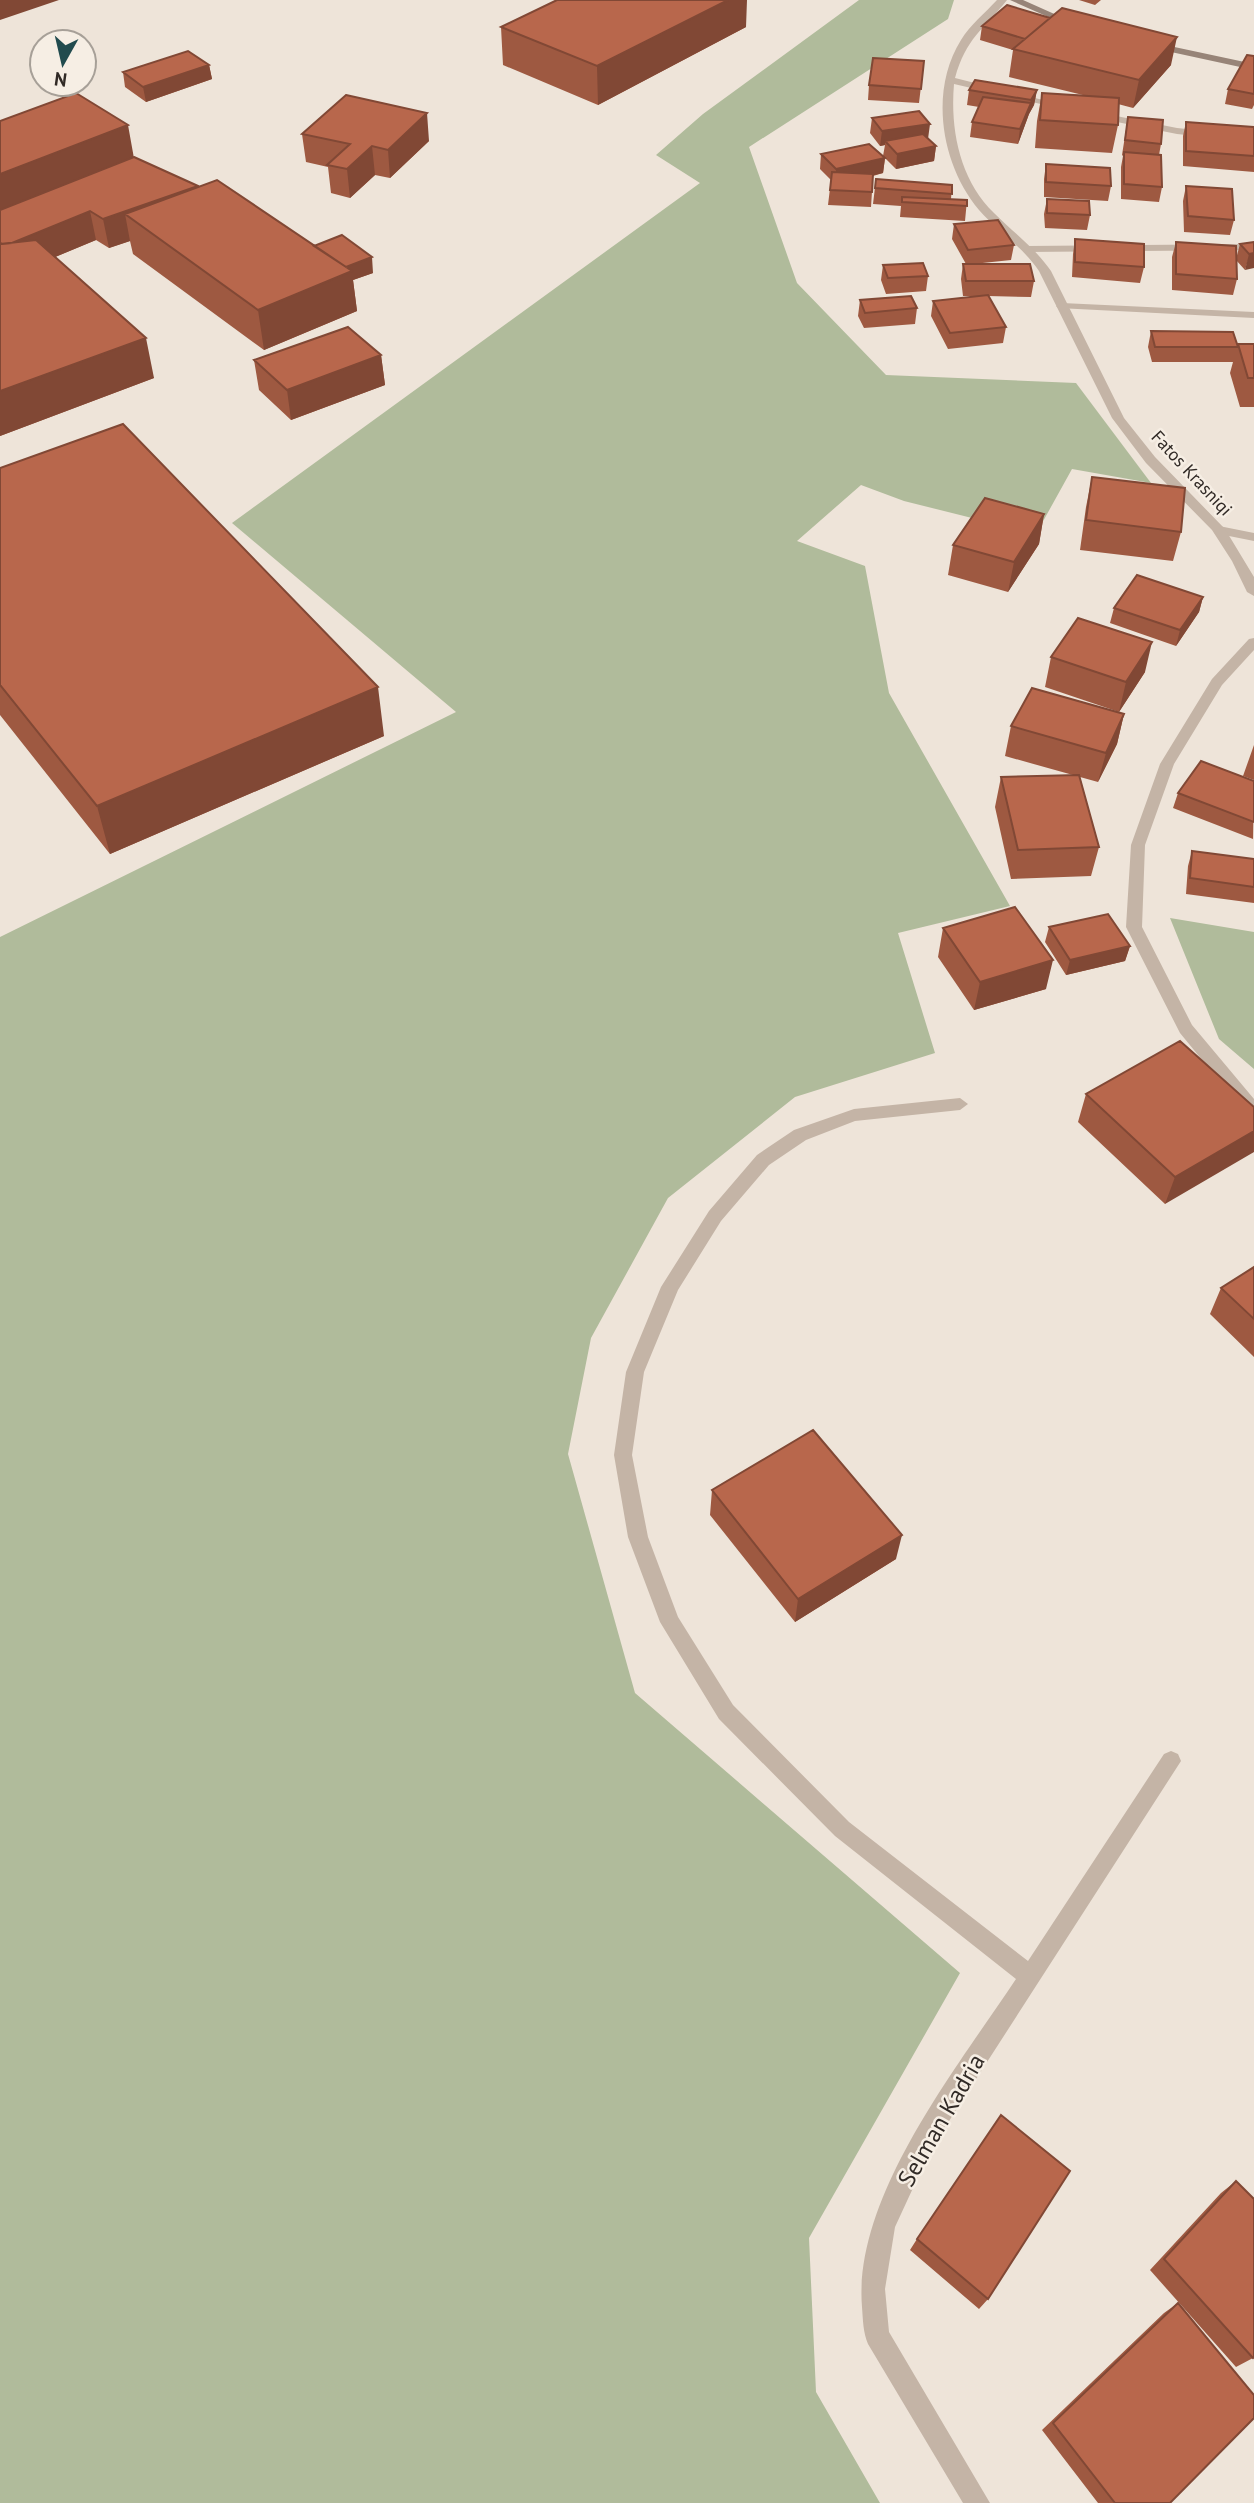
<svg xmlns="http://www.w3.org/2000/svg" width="1254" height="2503" viewBox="0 0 1254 2503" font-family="'PT Sans',sans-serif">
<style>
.green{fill:#b0bb9b}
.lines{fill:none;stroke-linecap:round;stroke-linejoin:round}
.lane{fill:#c4b4a6;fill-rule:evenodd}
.street{fill:#c4b4a6;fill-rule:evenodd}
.secondary{fill:#978478;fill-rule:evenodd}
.wall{fill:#9e5941}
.shaded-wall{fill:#814835}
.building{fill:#b8674c;stroke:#814835;stroke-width:2}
.labels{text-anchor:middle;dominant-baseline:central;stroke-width:5;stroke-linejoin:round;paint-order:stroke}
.far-street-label{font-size:18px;fill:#312a26;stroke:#f6eee4}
.near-street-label{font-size:24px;fill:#312a26;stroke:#f6eee4}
</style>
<rect width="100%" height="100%" fill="#eee4d9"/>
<path class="green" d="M859,0h95l-6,19 -199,128 48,136 89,92 190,8 75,100 -79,-14 -36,65 -132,-33 -43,-16 -64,56 68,25 24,127 121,213 -112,27 37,120 -140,44 -127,101 -77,140 -23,116 67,239 325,280 -151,265 7,154 64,111h-880v-1566l456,-225 -224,-189 468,-340 -44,-28 47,-41z
M1170,918l84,14v137l-35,-30z"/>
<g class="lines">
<path class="lane" d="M1254,244v6l-227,2 -6,-3 6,-3z
M1062,303l192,9v6l-196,-10 -2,-2z
M1219,526l35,7v8l-40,-8v-6z"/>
<path class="street" d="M997,0h10c-24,30 -41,38 -52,78l112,28 -5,3 -108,-25c-4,46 6,96 40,129 20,20 41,35 57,58l73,147 31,39 70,72 29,48v19l-7,-4 -15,-31 -20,-31 -66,-67 -34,-45 -73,-147c-16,-24 -41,-39 -60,-61 -38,-45 -50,-119 -18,-170 9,-15 24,-27 36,-40z
M1096,112l81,16 77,8v6l-77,-8 -85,-17v-4z
M1254,638v12l-32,35 -48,79 -29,81 -3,82 50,98 62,74v18l-6,-1 -68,-83 -54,-106 5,-82 29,-81 52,-85 37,-40z
M960,1098l8,6 -8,6 -105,11 -49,19 -37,25 -48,56 -43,69 -34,82 -12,83 16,82 30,80 55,88 116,117 179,139 136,-207 7,-3 7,3 3,7 -250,388 -36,78 -10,62 4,43 101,171h-27l-95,-159c-5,-12 -5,-24 -6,-37 -9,-110 95,-239 154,-328l-181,-143 -116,-117 -59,-97 -32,-85 -14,-82 12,-83 35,-85 48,-76 48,-56 37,-25 60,-21z"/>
<path class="secondary" d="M1010,0h13l56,25 -8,2z
M1151,42l103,22v6l-106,-23 -2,-2z"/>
</g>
<path class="wall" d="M1079,0h22l-6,5z
M982,26l189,39 -38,43 -15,-4v21l-6,28 -77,-5 2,-27 5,-28 41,2 -74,-18 4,-27 -33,-10z
M501,27h245l-148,78 -95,-40z
M1254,56v49l-2,4 -27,-5 3,-15z
M924,61l-5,42 -51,-3 1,-15z
M209,65l3,14 -66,23 -21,-15 -2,-15z
M969,90h68l-3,15 -5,9 -11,30 -48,-7 2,-15 7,-15 -12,-2z
M1128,117l33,27 -2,11 3,32 -3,15 -38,-3v-32l2,-11 -1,-1z
M872,118l56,21 8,7 -2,15 -38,8 -13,-13 2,-11 -5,1 -10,-13z
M0,121l134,36 180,89 59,27 -20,7 4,31 -93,39 -131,-96 -3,-13 -21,7 -13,-8 -41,17 99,121 -154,58z
M1186,122l68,5v45l-71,-6v-30z
M302,134l127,7 -39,37 -15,-3 -25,23 -19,-5 -3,-26 -22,-5z
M821,154l64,4 -2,15 -10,3 -2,31 -43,-2 3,-25 -11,-11z
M1046,164l65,22 -3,15 -64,-4v-18z
M876,179l76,6 -1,14 16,1 -2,21 -65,-4 1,-11 -28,-2z
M1186,186l48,34 -4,15 -46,-3 -1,-31z
M1047,199l43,16 -3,15 -42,-2 -1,-14z
M954,224l60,21 -3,15 -38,4 61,17 -3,16 -43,-1 18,31 -3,16 -55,6 -17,-33 2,-15 44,-5h-14l-2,-17 2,-15h3l-14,-25z
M1075,239l69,28 -4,16 -68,-6 1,-23z
M1176,242l60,17 4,-15 14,-2 -9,28 -9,-10 1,19 -4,16 -61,-5v-33z
M883,265l45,11 -2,15 -40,3 -5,-14z
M860,300l57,8 -2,16 -51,4 -6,-12z
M1151,331l86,15 1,-2h16v63h-14l-10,-34 3,-11h-81l-4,-15z
M381,355l4,30 -94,35 -32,-30 -5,-30z
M0,468l384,268 -274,118 -110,-139z
M1092,477l89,55 -8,29 -93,-11 6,-43z
M1044,514l-5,30 -31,48 -60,-17 5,-30z
M1203,597l-4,15 -23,34 -66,-23 4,-15z
M1051,657l94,15 -26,40 -74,-25z
M1124,714l-7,30 -19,38 -18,-5 19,70 -8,29 -80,3 -16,-72 6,-30 72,-2 -68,-19 6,-30z
M1254,745v35l-11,-4z
M1254,781l-1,58 -80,-31 5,-15z
M1192,851l62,8v44l-68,-9 2,-28z
M1049,927l81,19 -5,15 -59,14 -21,-33z
M943,928l103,61 -72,21 -36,-53z
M1086,1094l168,13 -89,97 -87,-82z
M1254,1267v90l-44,-43 11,-26z
M712,1490l184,69 -101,63 -85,-107z
M1236,2181l17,177 -17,9 -86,-97 71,-77z
M917,2239l71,60 -9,10 -69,-59z
M1178,2303l-8,200h-72l-56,-73 122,-117z"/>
<path class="shaded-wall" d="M0,0h59l-59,20z
M728,0h19l-1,27 -148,78 -1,-39z
M1177,37l-6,28 -38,43 6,-28z
M209,65l3,14 -66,23 -3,-15z
M1037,90l-3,15 -5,9 -11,30 2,-15 11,-29z
M427,113l2,28 -39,37 -2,-28z
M930,124l-2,15 -43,2v4l-5,1 2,-15z
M128,125l7,39 -135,53v-43z
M372,146l3,29 -25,23 -3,-29z
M936,146l-2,15 -38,8 1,-15z
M885,158l-2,15 -48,11 1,-15z
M198,186l-73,28 5,27 -21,7 -6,-29z
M90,211l6,29 -84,35 -8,-29z
M1254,253v15l-9,2 4,-16z
M372,257l1,16 -20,7 4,31 -93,39 -6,-40 69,-36z
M146,338l8,40 -154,58v-45z
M381,355l4,30 -94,35 -4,-30z
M1044,514l-5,30 -31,48 6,-30z
M1203,597l-4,15 -23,34 4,-16z
M1152,642l-7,30 -26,40 7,-30z
M378,687l6,49 -274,118 -13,-48z
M1124,714l-7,30 -19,38 8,-29z
M1130,946l-5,15 -59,14 4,-15z
M1053,960l-7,29 -72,21 6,-28z
M1254,1131v21l-89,52 10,-27z
M902,1535l-6,24 -101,63 3,-23z"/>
<path class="building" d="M557,0h171l-131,66 -96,-39z
M1007,5l43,13 -25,21 -43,-13z
M1062,8l115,29 -38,43 -126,-31z
M188,51l21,14 -66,22 -20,-15z
M1247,55l7,1v38l-26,-5z
M873,58l51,3 -3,28 -52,-4z
M975,80l62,10 -6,10 -62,-10z
M76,93l52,32 -128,49v-53z
M1042,93l77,5 -1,27 -78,-5z
M346,95l81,18 -39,37 -16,-4 -25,23 -20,-4 23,-21 -48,-10z
M983,97l48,6 -11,26 -48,-7z
M919,111l11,13 -48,7 -10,-13z
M1128,117l35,3 -2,24 -36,-4z
M1186,122l68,5v29l-68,-5z
M923,134l13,12 -39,8 -12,-13z
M869,144l16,14 -49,11 -15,-15z
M1124,152l37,3 1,32 -38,-3z
M134,157l64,29 -95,33 -13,-8 -78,32 -10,1 -2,-1v-33z
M1046,164l64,4 1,18 -65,-4z
M832,172l41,2 -1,18 -42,-2z
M876,179l76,6v9l-77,-6z
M217,180l135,91 -94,39 -133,-96z
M1186,186l46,3 2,31 -46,-4z
M902,197l65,3v6l-65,-4z
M1047,199l42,2 1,14 -43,-2z
M998,220l16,25 -46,5 -14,-26z
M342,235l30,22 -26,10 -32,-21z
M1075,239l69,5v23l-69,-5z
M36,240l110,98 -146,53v-147z
M1176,242l60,4 1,33 -61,-5z
M1254,242v11l-5,1 -9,-10z
M923,263l5,13 -40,2 -5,-13z
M963,264h67l4,17h-68z
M988,295l18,32 -56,6 -17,-32z
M911,296l6,12 -52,5 -5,-13z
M348,327l33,28 -94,35 -33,-30z
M1151,331l82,1 5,15h-83z
M1238,344h16v34h-6z
M123,424l255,263 -281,119 -97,-121v-217z
M1092,477l93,11 -4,44 -95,-12z
M985,498l59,16 -30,48 -61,-17z
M1137,575l66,22 -23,33 -66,-22z
M1078,618l74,24 -26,40 -75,-25z
M1032,688l92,26 -18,39 -95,-27z
M1201,761l53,20v41l-76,-29z
M1079,775l20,72 -81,3 -17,-73z
M1192,851l62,8v28l-64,-9z
M1015,907l38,53 -73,22 -37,-54z
M1108,914l22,32 -60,14 -21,-33z
M1180,1041l74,66v24l-79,46 -89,-83z
M1254,1267v52l-33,-31z
M813,1430l89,105 -104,64 -86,-109z
M1001,2115l69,56 -82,128 -71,-60z
M1236,2181l18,18v158l-1,1 -89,-99z
M1178,2303l76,92v23l-84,85h-55l-62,-80z"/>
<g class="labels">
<g class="far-street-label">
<text transform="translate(1192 473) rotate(47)">Fatos Krasniqi</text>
</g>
<g class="near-street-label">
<text transform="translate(941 2120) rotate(-60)">Selman Kadria</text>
</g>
</g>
<g transform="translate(63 63) rotate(188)"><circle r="33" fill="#f6eee4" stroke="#a7a098" stroke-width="2"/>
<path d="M0-5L12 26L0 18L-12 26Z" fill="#214b4e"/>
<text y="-10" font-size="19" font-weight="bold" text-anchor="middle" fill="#312a26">N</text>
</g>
</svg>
